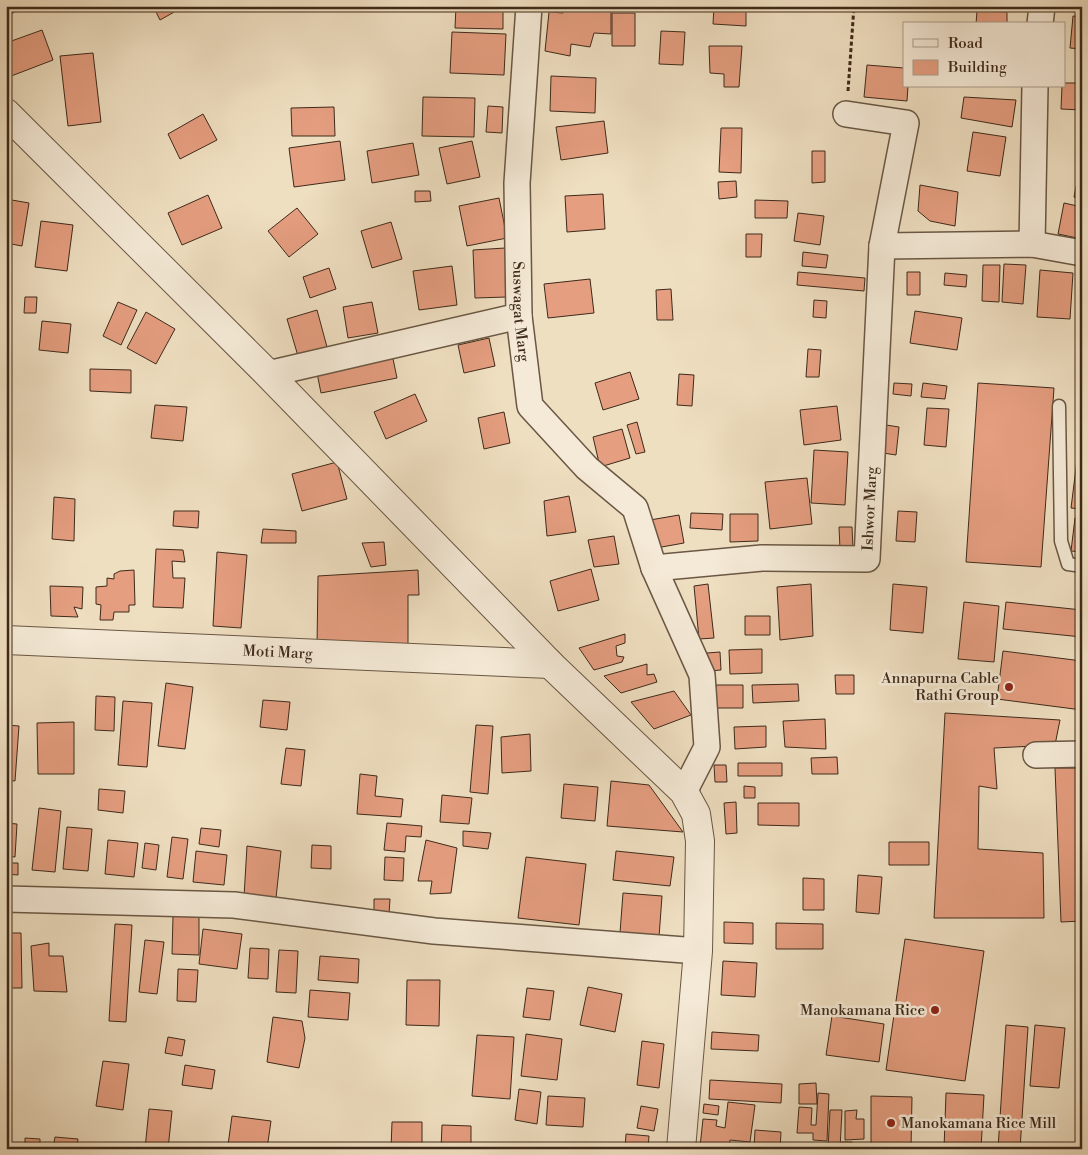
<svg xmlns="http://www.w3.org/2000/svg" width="1088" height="1155" viewBox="0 0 1088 1155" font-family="'Libre Bodoni',serif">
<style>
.building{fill:#e59e80;stroke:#3e2a1a}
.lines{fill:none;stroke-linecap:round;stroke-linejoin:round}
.service-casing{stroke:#6a5744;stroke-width:15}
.minor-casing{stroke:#6a5744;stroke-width:28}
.tertiary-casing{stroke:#6a5744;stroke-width:30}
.path{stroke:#3e2a1a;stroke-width:3;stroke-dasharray:4 2.5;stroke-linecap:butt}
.service{stroke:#f5ead7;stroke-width:12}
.minor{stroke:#f5ead7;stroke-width:25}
.tertiary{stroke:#f5ead7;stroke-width:28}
.poi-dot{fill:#8f2418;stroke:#f5ead7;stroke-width:2}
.labels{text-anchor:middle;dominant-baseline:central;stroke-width:5;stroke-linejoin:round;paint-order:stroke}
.street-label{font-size:15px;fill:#3e2a1a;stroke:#f5ead7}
.poi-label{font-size:15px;fill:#3e2a1a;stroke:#f5ead7;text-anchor:end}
</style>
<rect width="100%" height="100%" fill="#efdfc1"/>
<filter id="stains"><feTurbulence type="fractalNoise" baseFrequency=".004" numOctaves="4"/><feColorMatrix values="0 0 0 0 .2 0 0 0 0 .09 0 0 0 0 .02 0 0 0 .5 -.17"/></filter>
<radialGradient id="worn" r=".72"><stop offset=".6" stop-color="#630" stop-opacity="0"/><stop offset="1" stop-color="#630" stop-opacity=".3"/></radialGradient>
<path class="building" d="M6,6h12l2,3 -14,8z
M153,6h20l3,5 -16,9z
M456,6h47v23l-48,-1z
M568,6l43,3v25l-17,-1 -4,14 -19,-3 -1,12 -25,-5 4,-39 14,1z
M714,6h32v20l-33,-2z
M977,11l30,1v12h-31z
M612,13h23v33h-23z
M1073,16l9,1v32l-12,-1z
M42,30l11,30 -47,18v-35z
M661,31l24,1 -2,33 -24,-1z
M452,32l54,2 -2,41 -54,-2z
M709,46h33l-3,41h-15v-13l-14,-1z
M93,53l8,69 -33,4 -8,-70z
M867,65l37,3v18h4l-1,15 -43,-4z
M551,76l45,2 -1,35 -45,-2z
M1064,83h18v27l-21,-1 1,-23h2z
M423,97l52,1 -1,39 -52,-1z
M964,97l52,3 -4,27 -51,-9z
M488,106l15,1 -1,26 -16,-1z
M334,107l1,29h-43l-1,-28z
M203,114l14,26 -37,19 -12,-25z
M604,121l4,32 -47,7 -5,-33z
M721,128h21l-1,45 -22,-1z
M973,132l33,5 -6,39 -33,-5z
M340,141l5,39 -51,7 -5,-39z
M472,141l8,36 -33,7 -8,-36z
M413,143l6,32 -47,8 -5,-32z
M812,151h13v31l-13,1z
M736,181l1,16 -18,2 -1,-17z
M1077,182l5,1v16l-8,-2z
M920,185l38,7 -3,34 -25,-5 -12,-10z
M415,191h15l1,10 -16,1z
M603,194l2,35 -38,3 -2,-36z
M208,195l14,33 -40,17 -14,-32z
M499,198l8,40 -40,8 -8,-40z
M6,199l23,4 -7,43 -16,-3z
M755,200l33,1 -1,17h-32z
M1064,203l18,4v32l-24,-5z
M297,208l21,26 -29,23 -21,-26z
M798,213l26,3 -4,29 -26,-4z
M41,221l32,4 -6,46 -32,-4z
M391,222l11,37 -30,9 -11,-37z
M746,234h16l-1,23h-15z
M505,248l2,49 -32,1 -2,-48z
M803,252l25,3 -2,13 -24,-2z
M1004,264l22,1 -3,39 -21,-2z
M983,265h17l-1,37 -17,-1z
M452,266l5,39 -38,5 -6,-39z
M329,268l7,21 -26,9 -7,-21z
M1040,270l33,3 -3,46 -33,-2z
M798,272l67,6 -1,13 -67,-6z
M907,272h13v23h-13z
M945,273l22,2 -1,12 -22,-2z
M590,279l4,34 -46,5 -4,-34z
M671,289l2,31h-16l-1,-30z
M25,297h12l-1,16h-12z
M814,300l13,1 -1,17 -13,-1z
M118,302l19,8 -16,35 -18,-9z
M372,302l6,31 -30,5 -5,-31z
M317,310l10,37 -29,9 -11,-37z
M915,311l47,7 -5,32 -47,-7z
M146,312l29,17 -19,35 -29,-16z
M42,321l29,3 -3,29 -29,-3z
M489,338l6,28 -31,7 -6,-28z
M808,349l13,1 -2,27h-13z
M392,354l5,24 -76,15 -5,-25z
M90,369l41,1v23l-41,-2z
M630,372l9,27 -36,11 -8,-27z
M679,374l15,1 -2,31 -15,-1z
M894,383l18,1 -1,12 -18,-2z
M923,383l24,3 -2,13 -24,-2z
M978,383l76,5 -13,179 -75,-5z
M415,394l12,27 -41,18 -12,-27z
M155,405l32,2 -4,34 -32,-3z
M837,406l4,34 -37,5 -4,-35z
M927,408l22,1 -3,38 -22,-2z
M504,412l6,31 -26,6 -6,-31z
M637,422l8,30 -9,2 -9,-29z
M886,425l13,2 -3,28 -13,-2z
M622,429l8,29 -30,9 -7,-30z
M1080,436h2v73l-11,-1z
M814,450l34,2 -3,53 -34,-2z
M337,462l10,37 -45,12 -10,-37z
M807,478l5,46 -42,5 -5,-47z
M569,496l7,36 -29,4 -3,-35z
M54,497l21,2 -1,42 -22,-2z
M174,511h25l-1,17 -25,-2z
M898,511l19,1 -2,30 -19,-1z
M691,513l32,1 -1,16 -32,-2z
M730,514h28v27l-28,1z
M679,515l5,28 -28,5 -6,-28z
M1075,518h7v34l-11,-1z
M839,527h13l1,22h-13z
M263,529l33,2v12h-35z
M614,536l5,28 -25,3 -6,-27z
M384,542l2,23 -15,2 -9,-24z
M156,549l27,1 2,12 -13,-1 1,17h12l-2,30 -30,-1z
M217,552l30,3 -6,73 -28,-2z
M591,569l8,31 -41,11 -8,-30z
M134,570l1,35h-6v7h-15l-1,8h-13l1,-15 -5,-1v-17l11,-1v-8l7,1v-5l6,-3z
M418,570l1,25h-11v55l-91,-3 1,-71z
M708,584l6,54 -15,1 -5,-53z
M811,584l2,52 -33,4 -3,-53z
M893,584l34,3 -4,46 -33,-3z
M50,586l33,1 -1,22 -8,-2 4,10 -27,-1z
M964,602l35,4 -5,56 -36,-3z
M1006,602l76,8v27l-79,-8z
M745,616h25v19h-25z
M625,634v9l-9,3 1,10 7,1 -2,5 -28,8 -15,-22z
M762,649v24l-32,1 -1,-24z
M1003,651l79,10v49l-85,-11z
M720,652l1,18 -12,1 -2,-18z
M647,664v11l7,-1 3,8 -36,11 -17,-17z
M835,675h19v19h-18z
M166,683l27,4 -8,62 -27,-3z
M798,684l1,17 -46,2 -1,-18z
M716,685h27v23h-27z
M674,691l17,24 -37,14 -23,-27z
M96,696l19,1 -1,34 -19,-1z
M263,700l27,2 -3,28 -27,-3z
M123,701l29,2 -5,64 -29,-2z
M945,713l115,7 -5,25 -61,3 3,41 -18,-3 -1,63 65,4 1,65h-110z
M825,719l1,30 -41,-2 -2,-26z
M74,722v52h-36l-1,-51z
M6,725l13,1 -4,55 -9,-1z
M476,725l17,1 -5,68 -18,-2z
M766,726v21l-31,2 -1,-22z
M530,734l1,37 -29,2 -1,-36z
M286,748l19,2 -4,36 -20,-2z
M837,757l1,17h-26l-1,-16z
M738,763h44v13h-44z
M714,765h12l1,17h-12z
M1055,768h27v153l-21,1z
M360,774l17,2 -2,20 28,3 -2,18 -44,-3z
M611,781l38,4 34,47 -76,-6z
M564,784l34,3 -3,34 -34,-3z
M744,786l11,1v11h-11z
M99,789l26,2 -2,22 -25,-3z
M442,795l30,3 -3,26 -29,-2z
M736,802l1,31 -11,1 -2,-31z
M758,803h41v23l-41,-1z
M39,808l22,3 -6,61 -23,-2z
M6,823l11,1 -2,33 -9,-1z
M387,823l35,3 -1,11 -15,-1 -1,16 -21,-2z
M67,827l25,2 -4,42 -25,-2z
M201,828l20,2 -2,17 -20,-3z
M463,831l28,2 -3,16 -25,-3z
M172,837l16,2 -5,40 -16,-2z
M108,840l30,3 -4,34 -29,-3z
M426,840l31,8 -6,45 -21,1 2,-13h-14z
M889,842h40v23h-40z
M145,843l14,2 -3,25 -14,-2z
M312,845l19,1v23l-20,-1z
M247,846l34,5 -5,47 -32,-1z
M196,851l31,4 -3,30 -31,-3z
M616,851l58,6 -4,29 -57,-6z
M385,857l19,1 -1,23 -19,-1z
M526,857l60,7 -7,61 -61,-7z
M6,863h12v12l-12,-1z
M858,875l24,2 -3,37 -23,-2z
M803,878l21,1v31h-21z
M623,893l39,3 -3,41 -39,-4z
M374,899h16l-1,15 -15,-1z
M173,916l26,1v38l-27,-1z
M724,922l29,1v21l-29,-1z
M776,923l47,1v25h-47z
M115,924l17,1 -6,97 -17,-1z
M203,929l39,5 -5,35 -38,-5z
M6,933h15l1,55h-16z
M905,939l79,12 -19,130 -79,-11z
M145,940l19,2 -7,52 -18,-2z
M49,943v13h14l4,36 -33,-1 -3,-45z
M250,948l19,1 -1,30 -20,-1z
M279,950l19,1 -2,42 -20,-1z
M320,956l39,3 -1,24 -40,-3z
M723,961l34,2 -2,34 -34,-2z
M178,969l20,1 -2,32 -19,-1z
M407,980h33l-1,46 -33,-1z
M588,987l34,7 -7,38 -35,-7z
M527,988l27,3 -4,29 -27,-3z
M310,990l40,3 -2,27 -40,-3z
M832,1016l52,8 -5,38 -53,-7z
M273,1017l29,4 3,17 -6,30 -32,-6z
M1006,1025l22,2 -8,122h-22z
M1035,1025l30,3 -6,60 -29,-2z
M712,1032l47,3 -1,16 -47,-2z
M526,1034l36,5 -5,41 -36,-4z
M477,1035l37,2 -4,62 -38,-3z
M168,1037l17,3 -3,16 -17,-3z
M642,1041l22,3 -5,44 -22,-3z
M103,1061l26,3 -6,46 -27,-4z
M185,1065l30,5 -3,19 -30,-4z
M710,1080l72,4 -1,19 -72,-4z
M816,1083l1,21h-18v-20z
M519,1089l22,3 -4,32 -22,-4z
M818,1093l11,1 -2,47 -14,-1v-7h-16l2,-26 13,1 -1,17h5z
M946,1093l38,2 -3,54h-37z
M548,1096l37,2 -2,29 -37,-2z
M871,1096l41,1 -1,52h-40z
M728,1102l27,3 -5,37 -20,-2 -1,9 -29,-2 3,-28 14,1 -1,6 9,2z
M704,1104l15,2 -1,9 -15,-2z
M641,1106l17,3 -4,22 -17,-3z
M149,1109l23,2 -4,38h-23z
M830,1110h12l-2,39h-12z
M857,1110l-1,9h8v20l-19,1v-29z
M232,1116l39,5 -4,28 -39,-4z
M392,1122h30v27h-31z
M442,1125l29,1v23h-30z
M755,1130l26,2 -1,17h-26z
M626,1134l23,2 -1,13h-23z
M55,1137l23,2 -1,10h-24z
M25,1138l15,1v10h-15z
M842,1142h10l1,4h13v3h-24z"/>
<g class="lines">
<defs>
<path id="service" d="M1059,406l2,135 7,23 14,2"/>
<g id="minor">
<path id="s1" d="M529,6l-12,177 2,133 11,90 57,62 48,40 19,60"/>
<path d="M1040,24l2,-18"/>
<path d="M1032,244l3,-158"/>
<path d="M882,246l150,-2 50,9"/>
<path d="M268,374l251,-58"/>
<path d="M1036,755l46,-1"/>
<path id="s2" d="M684,792l23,-45 -5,-72 -48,-107 108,-10 105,1 15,-313 24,-123 -60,-9"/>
<path d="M6,899l228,6 200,26 264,20"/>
</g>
<g id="tertiary">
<path d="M6,113l262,261 282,290 134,128 12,22 4,27 -2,110 -17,198"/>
<path id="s3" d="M6,640l544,24"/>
</g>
</defs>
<use href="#service" class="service-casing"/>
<use href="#minor" class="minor-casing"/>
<use href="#tertiary" class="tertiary-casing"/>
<path class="path" d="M848,91l6,-85"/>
<use href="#service" class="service"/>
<use href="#minor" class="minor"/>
<use href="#tertiary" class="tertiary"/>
</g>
<g class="poi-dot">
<circle cx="1009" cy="687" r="5"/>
<circle cx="935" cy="1010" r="5"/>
<circle cx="891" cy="1123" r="5"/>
</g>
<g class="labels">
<g class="street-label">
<text stroke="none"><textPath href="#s1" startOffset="306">Suswagat Marg</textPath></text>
<text stroke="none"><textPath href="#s2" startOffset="504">Ishwor Marg</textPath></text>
<text stroke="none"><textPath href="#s3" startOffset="272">Moti Marg</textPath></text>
</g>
<g class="poi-label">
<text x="999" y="678">Annapurna Cable<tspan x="999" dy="17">Rathi Group</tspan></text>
<text x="925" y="1010">Manokamana Rice</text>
<text x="901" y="1123" text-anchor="start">Manokamana Rice Mill</text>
</g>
</g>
<rect width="1088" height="1155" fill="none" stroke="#efdfc1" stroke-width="25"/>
<rect x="8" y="8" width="1073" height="1140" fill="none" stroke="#3e2a1a" stroke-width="2.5"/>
<rect x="12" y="12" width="1063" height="1130" fill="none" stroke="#3e2a1a"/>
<rect x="903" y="22" width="162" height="65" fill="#f5ead7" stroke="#ac9d8b"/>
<rect x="913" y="39" width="25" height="8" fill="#f5ead7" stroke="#ac9d8b"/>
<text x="948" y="48" font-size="15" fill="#3e2a1a">Road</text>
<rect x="913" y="60" width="25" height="15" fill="#e59e80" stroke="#ac9d8b"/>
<text x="948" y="72" font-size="15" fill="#3e2a1a">Building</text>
<rect width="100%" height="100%" filter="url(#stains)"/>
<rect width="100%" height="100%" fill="url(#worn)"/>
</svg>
